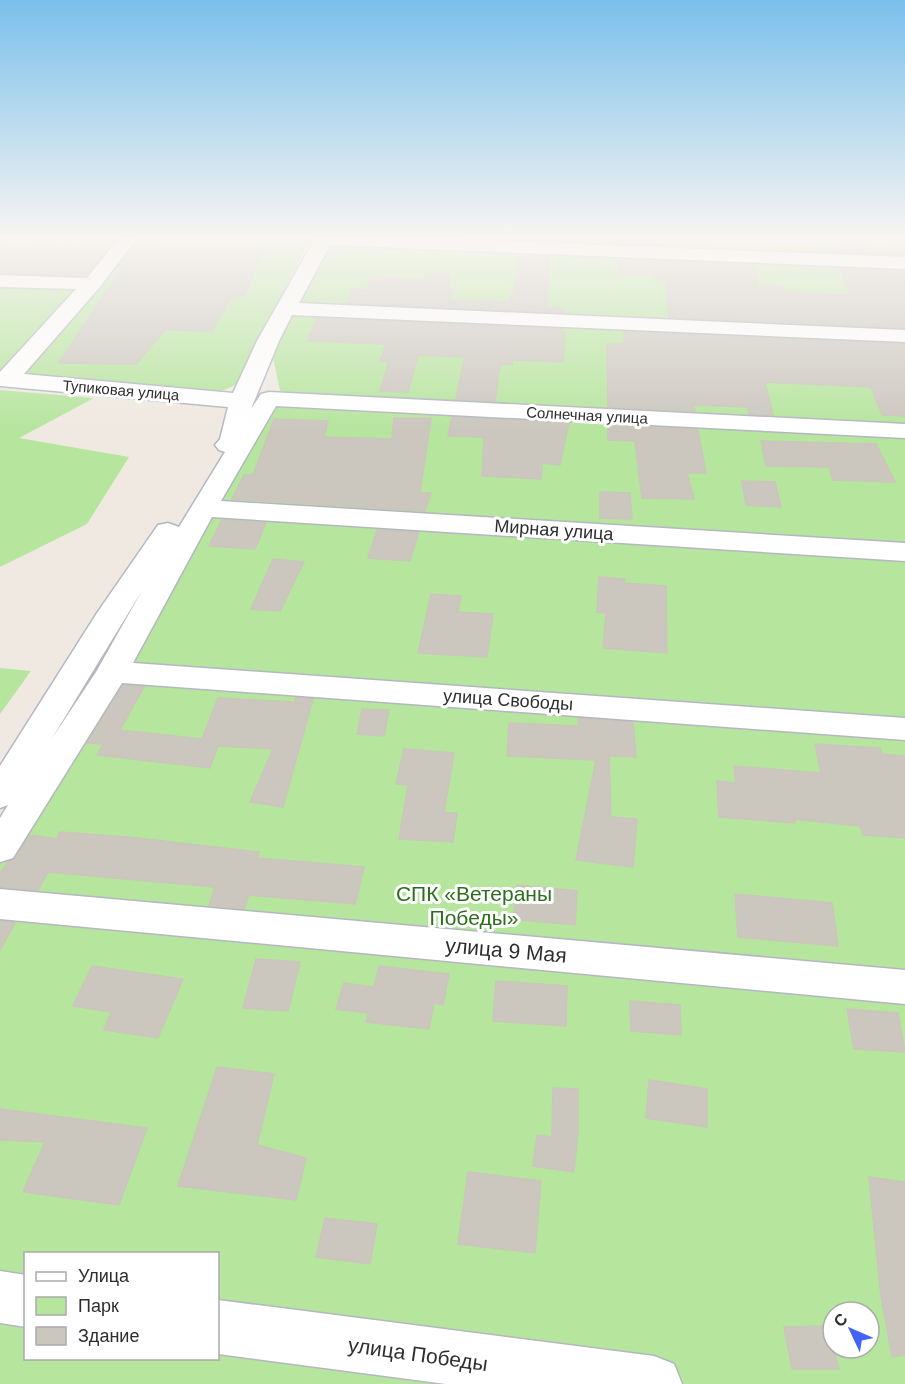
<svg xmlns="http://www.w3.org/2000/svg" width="905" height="1384" viewBox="0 0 905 1384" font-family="Helvetica,sans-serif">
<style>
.green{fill:#b6e59e;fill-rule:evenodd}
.building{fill:#cbc7bf;stroke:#cbc5ba;stroke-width:1.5}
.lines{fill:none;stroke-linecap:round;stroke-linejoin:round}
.minor-casing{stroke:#b4b7c1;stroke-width:3}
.minor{fill:#fff;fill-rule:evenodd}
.labels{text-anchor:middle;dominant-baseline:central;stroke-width:6;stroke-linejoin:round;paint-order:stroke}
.far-street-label{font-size:15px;fill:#2e2e2e;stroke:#fff}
.street-label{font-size:18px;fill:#2e2e2e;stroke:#fff}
.near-park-label{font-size:21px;fill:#2c6e1b;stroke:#fff}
.near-street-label{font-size:21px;fill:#2e2e2e;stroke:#fff}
</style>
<rect width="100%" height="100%" fill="#efe9e1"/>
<path class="green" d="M0,237h311l-73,147 -19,8 -14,1 -205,-18z
M331,237h574v1147h-905v-533l281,-456 -10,-47zM26,1254h192v104h-192zM833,1312h36v36h-36z
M0,390l94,8 -75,40 110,19 -42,67 -87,43z
M0,668l31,3 -31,43z"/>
<path class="building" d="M160,237h107l-22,59h-12l-22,35 -46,-1 -29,34 -77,-1 45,-69 13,-16h-3l22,-34h24z
M622,237l102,1 1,9 29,2 -132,-6z
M14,241l75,3h23l-26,32 -86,-3v-30z
M829,241l76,4v10l-72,-3z
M519,255l30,1 -2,51 17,1 -1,5 -216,-10 5,-14 15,1 4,-13 53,2 1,-6 25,1 -2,16h4l-2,10 60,2 1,-6 2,1z
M620,259l136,6 2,21h25l2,7 65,2 -11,-26 66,2v57l-236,-11 -3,-37h-11v-4l-36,-1z
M317,318l245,11v3h3l-2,30 -51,-2v5l-12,-1 -5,37 -39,-2 9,-42 -47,-2 -10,37 -28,-1 9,-29 -9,-1 6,-17 -78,-3z
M624,332l281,12v72l-23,-1 -11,-28 -106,-5 8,33 -24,-1 -1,-7 -55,-2 2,6 -87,-4 -1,-63h17z
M452,417l117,6 -9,42 -18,-2 -1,16 -59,-3 2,-39 -36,-1z
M394,418h37l-11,75h11l-6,18 -193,-12 12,-24h9l21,-56 54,2 -4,16 68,2z
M608,425l90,5 8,43h-19l7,26 -52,-1 -7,-57 -27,-1z
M761,441l115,3 19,38 -62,-2 -4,-13 -63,-1z
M742,481l33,1 6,25 -35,-2z
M600,492l30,1 2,26 -32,-1z
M222,520l44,3 -11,26 -46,-3z
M377,530l42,2 -9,29 -42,-3z
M273,559l31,3 -24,49 -29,-2z
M599,577l26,2 -1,4 42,3 1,67 -64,-5 3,-35 -9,-1z
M431,594l30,2 -3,16 35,2 -6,43 -69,-4z
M123,685l21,2 -24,43 82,9 16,-41 76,4 2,-4 17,1 -30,108 -33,-5 23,-53 -55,-3 -8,22 -113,-13 6,-11 -16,-1z
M362,709l27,1 -5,26 -27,-2z
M578,718l55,4 3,35 -27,-1 2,61 26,2 -4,48 -57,-7 20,-100 -89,-4 2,-33 70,3z
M815,744l65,4 2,6 23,2v82l-42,-3 -3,-9 -66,-7 1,4 -76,-6 -2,-36 19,2 -2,-17 87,7z
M404,749l50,4 -10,60h13l-4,29 -54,-3 9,-54 -12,-1z
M60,832l68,5 131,15 -2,6 107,9 -9,37 -106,-9 -5,14 -35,-4 6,-18 -167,-15 -10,18 -38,-3v-13l8,-12 7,-3 15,-24 26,4z
M517,885l60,6 -2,34 -62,-6z
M735,894l97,9 6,43 -100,-9z
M0,921l15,2 -15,27z
M256,959l44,3 -12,49 -45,-3z
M92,966l91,13 -25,59 -54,-8 7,-18 -38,-6z
M379,966l70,8 -6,31 -9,-2 -5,26 -63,-7 2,-9 -32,-4 8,-26 30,4z
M496,981l71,5 -1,40 -73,-5z
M630,1001l50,4 1,30 -50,-4z
M847,1009l51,4 7,39 -51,-3z
M217,1067l57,7 -17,71 49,13 -10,42 -118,-14z
M649,1080l58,9v38l-61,-9z
M553,1088l25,1v42l-4,41 -41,-6 4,-31 15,2z
M0,1109l147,19 -28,77 -96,-13 22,-50 -45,-2z
M468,1172l73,9 -6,72 -77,-9z
M869,1177l36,5v173l-13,2 -11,-61z
M325,1218l52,6 -7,40 -54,-7z
M828,1326l11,43h-47l-8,-42z"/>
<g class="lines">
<defs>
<path id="minor" d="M120,237h18l-39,51 -75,86 209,19 24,-52 59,-104h86l503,20v12l-575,-24 -31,58 606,27v12l-613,-27 -13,26 -28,68 10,-15 8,-2 636,32v14l-629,-32 -55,95 684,42v18l-693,-44 -79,146 772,55v22l-783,-57 -109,175 -13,4v-44l8,-13 -8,3v-42l97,-153 61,-88 10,-2 11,4 46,-75 -6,-2 -4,-5 5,-6 8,-32 -228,-21v-14l76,-83 -76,-2v-12l87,3zM143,589l-47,83 -45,68z
M0,889l905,81v34l-905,-85z
M0,1271l26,4v52l-26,-4z
M218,1300l436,56 20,8 8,20h-236l-228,-30z"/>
</defs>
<use href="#minor" class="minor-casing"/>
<use href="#minor" class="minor"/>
</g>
<linearGradient id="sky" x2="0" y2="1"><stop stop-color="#7abfeb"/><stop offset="0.55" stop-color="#f8f5f2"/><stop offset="1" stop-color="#f8f5f2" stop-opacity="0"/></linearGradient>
<rect width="905" height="430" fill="url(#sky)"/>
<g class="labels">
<g class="far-street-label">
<text transform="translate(121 390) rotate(5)">Тупиковая улица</text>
<text transform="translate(587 415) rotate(3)">Солнечная улица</text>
</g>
<g class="street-label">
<text transform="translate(554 530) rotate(4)">Мирная улица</text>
<text transform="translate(508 700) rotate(4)">улица Свободы</text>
</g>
<g class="near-park-label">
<text x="474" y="893">СПК «Ветераны<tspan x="474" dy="24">Победы»</tspan></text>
</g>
<g class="near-street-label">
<text transform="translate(506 950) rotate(5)">улица 9 Мая</text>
<text transform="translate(418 1354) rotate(8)">улица Победы</text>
</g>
</g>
<rect x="24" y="1252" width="195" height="108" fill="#ffffff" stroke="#ababab" stroke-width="1.5"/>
<rect x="36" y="1272" width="30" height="9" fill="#ffffff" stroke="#ababab" stroke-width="1.5"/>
<text x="78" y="1282" font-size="18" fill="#2e2e2e">Улица</text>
<rect x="36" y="1297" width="30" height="18" fill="#b6e59e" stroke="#ababab" stroke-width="1.5"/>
<text x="78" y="1312" font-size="18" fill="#2e2e2e">Парк</text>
<rect x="36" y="1327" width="30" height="18" fill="#cbc7bf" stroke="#ababab" stroke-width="1.5"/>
<text x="78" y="1342" font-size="18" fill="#2e2e2e">Здание</text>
<g transform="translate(851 1330) rotate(314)"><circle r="28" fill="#ffffff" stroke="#ababab" stroke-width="1.5"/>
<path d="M0-4.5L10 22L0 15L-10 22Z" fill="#4264fb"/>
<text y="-9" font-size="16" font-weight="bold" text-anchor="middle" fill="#2e2e2e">С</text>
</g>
</svg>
